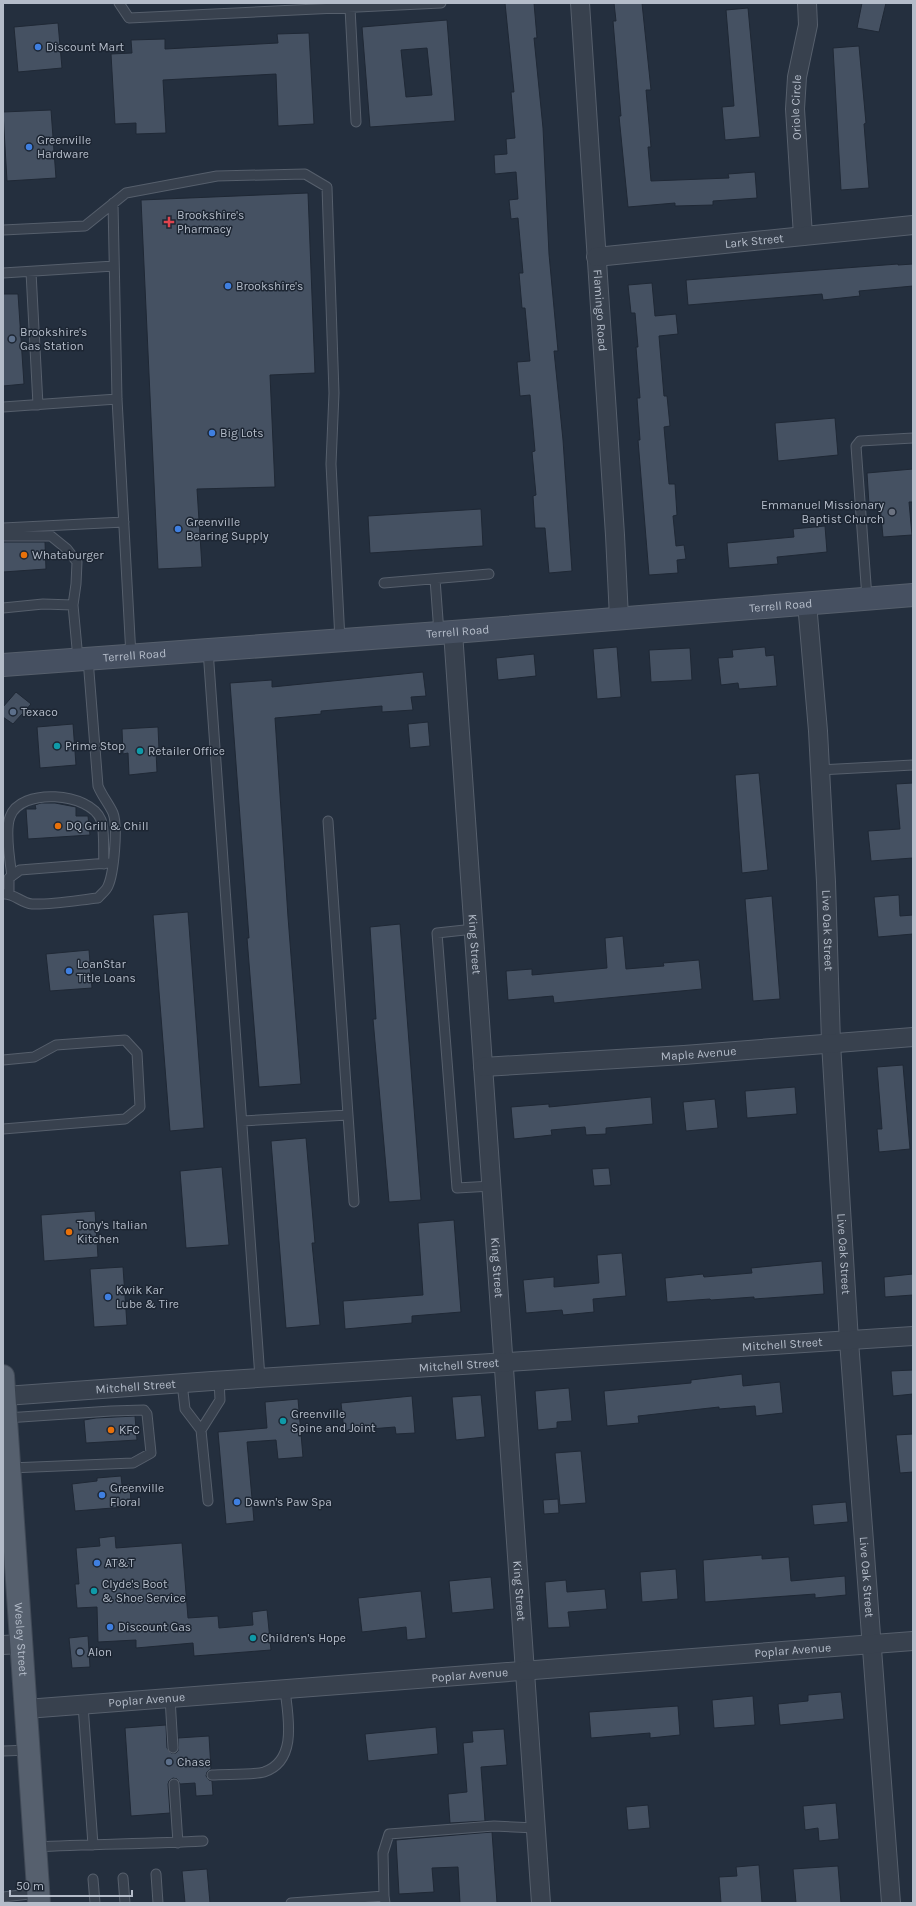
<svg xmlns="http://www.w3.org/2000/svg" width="916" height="1906" viewBox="0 0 916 1906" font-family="Karla,sans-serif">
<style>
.building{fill:#455162;stroke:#1f2835;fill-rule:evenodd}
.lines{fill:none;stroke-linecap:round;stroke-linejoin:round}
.lane-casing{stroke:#565f6c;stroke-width:11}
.street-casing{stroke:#565f6c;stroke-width:20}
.secondary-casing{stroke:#565f6c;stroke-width:24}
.primary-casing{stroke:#414a57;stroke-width:24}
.lane{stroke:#38414e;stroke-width:9}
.street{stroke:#38414e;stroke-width:18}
.secondary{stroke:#465061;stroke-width:22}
.primary{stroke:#56606e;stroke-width:22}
.shop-dot{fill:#3f7fe0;stroke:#1d2633;stroke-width:1.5}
.health-dot{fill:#e0444e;stroke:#1d2633;stroke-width:1.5}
.service-dot{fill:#5c6f8a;stroke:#1d2633;stroke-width:1.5}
.worship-dot{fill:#6b7280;stroke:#1d2633;stroke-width:1.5}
.food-dot{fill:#e8710a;stroke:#1d2633;stroke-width:1.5}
.culture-dot{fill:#0f9aa8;stroke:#1d2633;stroke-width:1.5}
.labels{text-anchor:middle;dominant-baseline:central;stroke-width:3;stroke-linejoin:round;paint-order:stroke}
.poi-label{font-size:12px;fill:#b4bcc9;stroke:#1d2633;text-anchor:start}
.street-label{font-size:12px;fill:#b4bcc9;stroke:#1d2633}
</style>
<rect width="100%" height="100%" fill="#242f3e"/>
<path class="building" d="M505,3h29l3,35h-3l9,90 6,126 9,97h-4l9,89 9,131 -23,2 -4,-45h-10l-2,-32 3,-1 -4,-43 3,-1 -5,-56 -10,1 -3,-34 13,-1 -5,-53h-3l-3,-35h4l-5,-55 -7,1 -2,-19 9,-1 -2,-27 -21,2 -1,-19 13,-1 -1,-15 9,-1 -4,-46h3z
M614,3h28l9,87h-5l5,57h-3l3,34 78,-3 -1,-4 27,-2 2,26 -44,3v4l-38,1v-3l-47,4 -9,-91h2l-8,-95h3z
M862,3h24l-7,29 -22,-4z
M748,8l12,129 -35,3 -3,-33 12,-1 -8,-96z
M447,20l8,101 -85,6 -8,-100zM427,48l5,47 -26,2 -5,-47z
M58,23l4,45 -44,4 -4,-45z
M309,33l5,91 -36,2 -2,-52 -113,6 3,53 -30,1v-11l-21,1 -4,-70 21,-1 -1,-13 34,-1v10l113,-6 -1,-9z
M859,46l7,77 -2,1 5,64 -28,2 -8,-142z
M51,110l5,68 -49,3 -4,-69z
M308,193l7,180 -45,2 5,112 -78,2 5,78 -44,2 -17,-369z
M898,264v1l15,-1v22l-54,5 1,5 -37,4 -1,-6 -134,11 -2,-25z
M652,283l3,33 21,-2 2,20 -19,2 5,60h3l3,30 -6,1 5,57h6l2,31 -4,1 3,30 8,-1 2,14 -9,1 1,13 -29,2 -11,-135h2l-3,-42h3l-4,-51h2l-3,-34h-4l-3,-28z
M3,294h15l6,90 -21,2z
M835,418l3,37 -60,6 -3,-38z
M913,469v33h-4l3,33 -29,2 -3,-33 -11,1 -2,-32z
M481,509l2,37 -113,7 -2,-37z
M825,526l2,26 -50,5 1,7 -49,4 -2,-25 67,-6 -1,-8z
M3,542h42l1,27 -43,3z
M617,647l4,50 -24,2 -4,-50z
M765,647l1,9 8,-1 3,31 -38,3 -1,-6 -17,2 -3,-27 15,-1 -1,-7z
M690,648l2,32 -41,2 -2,-32z
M534,654l2,22 -38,4 -2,-22z
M423,672l3,24 -15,1 2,13 -31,2v-6l-61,5v3l-46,4 13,199 13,167 -42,3 -12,-149h2l-19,-255 42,-3v7z
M16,692l15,12 -18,20 -10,-7v-10z
M428,722l2,24 -20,2 -2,-24z
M73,724l3,41 -36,3 -3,-41z
M158,727l1,23 -3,1 1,21 -28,3 -1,-22 -5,1 -1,-25z
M759,773l9,97 -26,3 -7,-98z
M913,783v75l-42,3 -3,-30 32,-2 -4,-45z
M41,803h14l21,4v9h12l2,19 -62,4 -2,-30h10l-1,-4z
M899,895l1,21 13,-1v19l-35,3 -4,-40z
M772,896l8,103 -27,2 -8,-102z
M188,912l16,216 -34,3 -17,-216z
M400,924l21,276 -32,2 -16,-183h3l-6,-92z
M623,936l3,33 38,-3 -1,-3 36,-3 3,29 -148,14 -1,-7 -45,4 -2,-29 26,-2v6l75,-7 -2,-30z
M89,950l3,38 -42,3 -4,-37z
M903,1065l7,84 -31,3 -2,-23h5l-5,-62z
M795,1087l2,27 -50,4 -2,-27z
M651,1097l2,27 -47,4v6l-20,1 -1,-8 -34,3 1,5 -38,4 -3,-32 38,-3v3z
M715,1099l3,29 -32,3 -3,-29z
M306,1138l9,105h-3l8,82 -34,3 -15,-187z
M222,1167l7,78 -43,3 -6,-77z
M609,1168l2,17 -17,1 -2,-17z
M95,1211l3,46 -54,4 -3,-46z
M454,1220l7,92 -49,4v7l-67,6 -2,-28 80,-6 -5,-72z
M622,1253l4,43 -33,3 1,13 -31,3 -1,-5 -36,3 -3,-33 31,-3v10l45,-4 -2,-28z
M822,1261l2,33 -70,5v-2l-43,3 -1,-1 -43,3 -2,-24 38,-4 1,3 48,-4 -1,-5z
M123,1267l4,58 -33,2 -4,-58z
M913,1274v21l-28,2 -1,-20z
M913,1370v24l-20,2 -2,-25z
M742,1374l1,12 37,-4 3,31 -27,3 -1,-10 -36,3v-2l-81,9 1,7 -32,3 -3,-35 87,-8v-3z
M569,1388l3,33 -15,1v6l-19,2 -3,-39z
M481,1395l4,42 -29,3 -4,-43z
M412,1396l3,37 -19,1 -1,-7 -51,4 -3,-28z
M298,1399l5,58 -25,2 -2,-19 -29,2 7,79 -28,3 -8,-92 49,-4 -2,-26z
M135,1416l2,24 -51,3 -2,-23 12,-2z
M913,1434v38l-13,1 -4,-38z
M581,1451l5,52 -26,2 -5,-52z
M121,1476l1,9 8,-1 1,20 -6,1v2l-50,4 -3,-27 25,-3v-3z
M558,1499l1,14 -15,1 -1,-14z
M846,1502l2,20 -34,3 -2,-20z
M115,1536l1,12 66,-5 6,75 30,-2 1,12 34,-3 -1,-13 15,-2 4,40 -77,6 -1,-13 -57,5v-8l-38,2 -1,-35 -20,1 -2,-24h4l-3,-36 24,-2 -1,-8z
M762,1555v4l27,-2 2,24 54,-5 1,19 -31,3v-4l-110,8 -2,-42z
M676,1569l2,30 -36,3 -2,-30z
M491,1577l3,32 -42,4 -3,-32z
M566,1580l1,12 38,-3 2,20 -39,3 2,15 -22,1 -3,-46z
M421,1591l5,47 -19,2 -1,-13 -44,5 -4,-34z
M88,1636l2,31 -18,1 -3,-30z
M841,1692l3,27 -64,6 -2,-21 30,-3v-6z
M753,1696l2,29 -41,3 -2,-28z
M678,1706l2,29 -30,3v-5l-59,5 -2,-26z
M166,1725l1,23 4,5h5l2,-2v-13l31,-2 2,33 -4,3 -1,4 3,4 3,1 1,14 -17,1 -1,-13 -15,1 -3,-5 -4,-1 -4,3 -1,3 2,29 -39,3 -6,-88z
M436,1727l2,27 -70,7 -3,-27z
M504,1729l3,36 -26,2 4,54 -35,2 -2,-29 19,-2 -4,-49 10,-1 -1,-11z
M836,1803l3,36 -20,2 -1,-13 -13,2 -2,-24z
M648,1805l2,23 -22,2 -2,-23z
M492,1832l5,71h-37l-2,-36 -26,1 2,24 -35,2 -3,-54z
M759,1865l3,38h-41l-2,-26 18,-1 -1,-9z
M838,1866l3,37h-45l-3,-34z
M207,1869l3,34h-25l-3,-32z"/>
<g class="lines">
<defs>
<path id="lane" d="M119,3l10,15 312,-15
M350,8l6,114
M113,203l4,196 14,257
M3,230l82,-4 41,-33 91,-17 88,-2 22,13 7,206 -3,71 9,176
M31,272l7,133
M3,273l111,-7
M3,407l114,-8
M3,528l121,-6
M3,536h48l16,13 10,13 -1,22 -3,21
M435,579l4,54
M384,583l105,-9
M867,598l-11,-152 4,-5 53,-3
M3,608l40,-4 30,1 5,54
M208,650l52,728
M819,770l94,-5
M328,821l20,294
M12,876c-2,-13 -7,-46 -2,-59 10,-30 80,-25 91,3 4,10 2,32 3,44
M3,894c11,-1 18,9 29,10 18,1 47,-4 66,-6 3,-4 8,-7 10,-12 6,-13 10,-60 5,-73 -4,-9 -11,-17 -15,-27l-10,-127
M9,894v-16l11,-8 88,-7
M474,929l-37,4 20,255 35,-2
M3,1060l31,-3 22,-12 69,-5 12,13 3,54 -15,12 -122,10
M242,1121l106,-6 6,87
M182,1383l3,26 16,21 7,71
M6,1418l105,-7 33,-1 3,4 4,39 -18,10 -123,5
M201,1430l19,-30 -1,-20
M170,1698l3,50
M83,1705l10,140
M3,1751l26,-1
M212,1775c12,-1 41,0 52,-3 34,-11 24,-56 21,-82
M174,1784l4,59
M35,1847c56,-3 112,-3 168,-6
M156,1874l2,29
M123,1878l2,25
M93,1879l2,24
M384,1896l-1,-43 6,-19 105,-8 42,2
M3,1897l36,-4
M291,1903l93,-7 1,7"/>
<g id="street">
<path id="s1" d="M580,3l35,532 4,83"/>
<path id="s2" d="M803,236l-8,-127 2,-32 11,-52 -1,-22"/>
<path id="s3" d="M596,257l317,-32"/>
<path id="s4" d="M807,603l11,128 8,151 5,161 18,298 42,562"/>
<path id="s5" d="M453,632l88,1271"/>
<path id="s6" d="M483,1067l201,-12 229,-18"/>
<path id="s7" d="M5,1396l207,-15 701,-45"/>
<path d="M3,1645l18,-1"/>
<path id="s8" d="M26,1709l887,-68"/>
</g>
<g id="secondary">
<path id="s9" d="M3,665l450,-33 460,-37"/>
</g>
<g id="primary">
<path id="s10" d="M3,1376l36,527"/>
</g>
</defs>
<use href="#lane" class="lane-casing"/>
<use href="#street" class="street-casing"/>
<use href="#secondary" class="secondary-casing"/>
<use href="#primary" class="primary-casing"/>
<use href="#lane" class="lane"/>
<use href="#street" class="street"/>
<use href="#secondary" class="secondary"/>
<use href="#primary" class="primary"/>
</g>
<g class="shop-dot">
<circle cx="38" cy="47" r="4"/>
<circle cx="29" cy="147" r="4"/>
<circle cx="228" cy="286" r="4"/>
<circle cx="212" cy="433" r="4"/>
<circle cx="178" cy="529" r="4"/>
<circle cx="69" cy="971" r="4"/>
<circle cx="108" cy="1297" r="4"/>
<circle cx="102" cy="1495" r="4"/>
<circle cx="237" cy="1502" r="4"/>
<circle cx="97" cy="1563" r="4"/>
<circle cx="110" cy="1627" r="4"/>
</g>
<path class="health-dot" d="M167 216h4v4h4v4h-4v4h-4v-4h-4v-4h4z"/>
<g class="service-dot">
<circle cx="12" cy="339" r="4"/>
<circle cx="13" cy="712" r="4"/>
<circle cx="80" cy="1652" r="4"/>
<circle cx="169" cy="1762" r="4"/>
</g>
<circle class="worship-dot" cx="892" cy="512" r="4"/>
<g class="food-dot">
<circle cx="24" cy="555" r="4"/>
<circle cx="58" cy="826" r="4"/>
<circle cx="69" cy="1232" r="4"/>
<circle cx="111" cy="1430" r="4"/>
</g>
<g class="culture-dot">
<circle cx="57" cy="746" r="4"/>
<circle cx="140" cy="751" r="4"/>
<circle cx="283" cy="1421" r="4"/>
<circle cx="94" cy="1591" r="4"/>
<circle cx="253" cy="1638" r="4"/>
</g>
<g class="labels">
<g class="poi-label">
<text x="46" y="47">Discount Mart</text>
<text x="37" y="140">Greenville<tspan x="37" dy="14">Hardware</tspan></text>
<text x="177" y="215">Brookshire's<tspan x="177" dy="14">Pharmacy</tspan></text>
<text x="236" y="286">Brookshire's</text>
<text x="20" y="332">Brookshire's<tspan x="20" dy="14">Gas Station</tspan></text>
<text x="220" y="433">Big Lots</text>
<text x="884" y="505" text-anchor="end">Emmanuel Missionary<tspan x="884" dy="14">Baptist Church</tspan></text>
<text x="186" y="522">Greenville<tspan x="186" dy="14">Bearing Supply</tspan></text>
<text x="32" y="555">Whataburger</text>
<text x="21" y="712">Texaco</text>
<text x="65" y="746">Prime Stop</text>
<text x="148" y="751">Retailer Office</text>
<text x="66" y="826">DQ Grill &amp; Chill</text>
<text x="77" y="964">LoanStar<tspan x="77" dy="14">Title Loans</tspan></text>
<text x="77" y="1225">Tony's Italian<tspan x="77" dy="14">Kitchen</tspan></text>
<text x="116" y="1290">Kwik Kar<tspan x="116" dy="14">Lube &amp; Tire</tspan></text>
<text x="291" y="1414">Greenville<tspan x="291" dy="14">Spine and Joint</tspan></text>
<text x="119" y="1430">KFC</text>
<text x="110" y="1488">Greenville<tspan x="110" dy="14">Floral</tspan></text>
<text x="245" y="1502">Dawn's Paw Spa</text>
<text x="105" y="1563">AT&amp;T</text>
<text x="102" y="1584">Clyde's Boot<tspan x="102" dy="14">&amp; Shoe Service</tspan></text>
<text x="118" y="1627">Discount Gas</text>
<text x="261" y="1638">Children's Hope</text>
<text x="88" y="1652">Alon</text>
<text x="177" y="1762">Chase</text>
</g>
<g class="street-label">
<text stroke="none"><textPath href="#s2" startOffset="129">Oriole Circle</textPath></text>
<text stroke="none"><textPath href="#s3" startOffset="159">Lark Street</textPath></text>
<text stroke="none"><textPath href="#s1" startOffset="308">Flamingo Road</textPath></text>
<text stroke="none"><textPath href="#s9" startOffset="780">Terrell Road</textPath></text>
<text stroke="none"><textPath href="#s9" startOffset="456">Terrell Road</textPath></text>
<text stroke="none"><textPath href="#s9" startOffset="132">Terrell Road</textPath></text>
<text stroke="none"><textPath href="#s4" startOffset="328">Live Oak Street</textPath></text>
<text stroke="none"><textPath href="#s5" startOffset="313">King Street</textPath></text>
<text stroke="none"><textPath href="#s6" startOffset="216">Maple Avenue</textPath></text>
<text stroke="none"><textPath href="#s4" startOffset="652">Live Oak Street</textPath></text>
<text stroke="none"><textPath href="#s5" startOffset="637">King Street</textPath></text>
<text stroke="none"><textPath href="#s7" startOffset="779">Mitchell Street</textPath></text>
<text stroke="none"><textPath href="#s7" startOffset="455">Mitchell Street</textPath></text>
<text stroke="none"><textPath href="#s7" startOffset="131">Mitchell Street</textPath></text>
<text stroke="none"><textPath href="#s4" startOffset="976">Live Oak Street</textPath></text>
<text stroke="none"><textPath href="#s5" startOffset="961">King Street</textPath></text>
<text stroke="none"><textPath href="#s10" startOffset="264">Wesley Street</textPath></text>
<text stroke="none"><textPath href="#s8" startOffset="769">Poplar Avenue</textPath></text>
<text stroke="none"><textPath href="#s8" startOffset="445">Poplar Avenue</textPath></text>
<text stroke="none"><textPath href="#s8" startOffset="121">Poplar Avenue</textPath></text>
</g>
</g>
<rect width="916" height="1906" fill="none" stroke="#b4bcc9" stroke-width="8"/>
<path d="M10 1890v6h122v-6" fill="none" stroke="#b4bcc9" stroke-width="2"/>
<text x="16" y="1890" font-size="12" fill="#b4bcc9" stroke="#1d2633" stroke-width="3" paint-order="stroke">50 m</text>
</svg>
